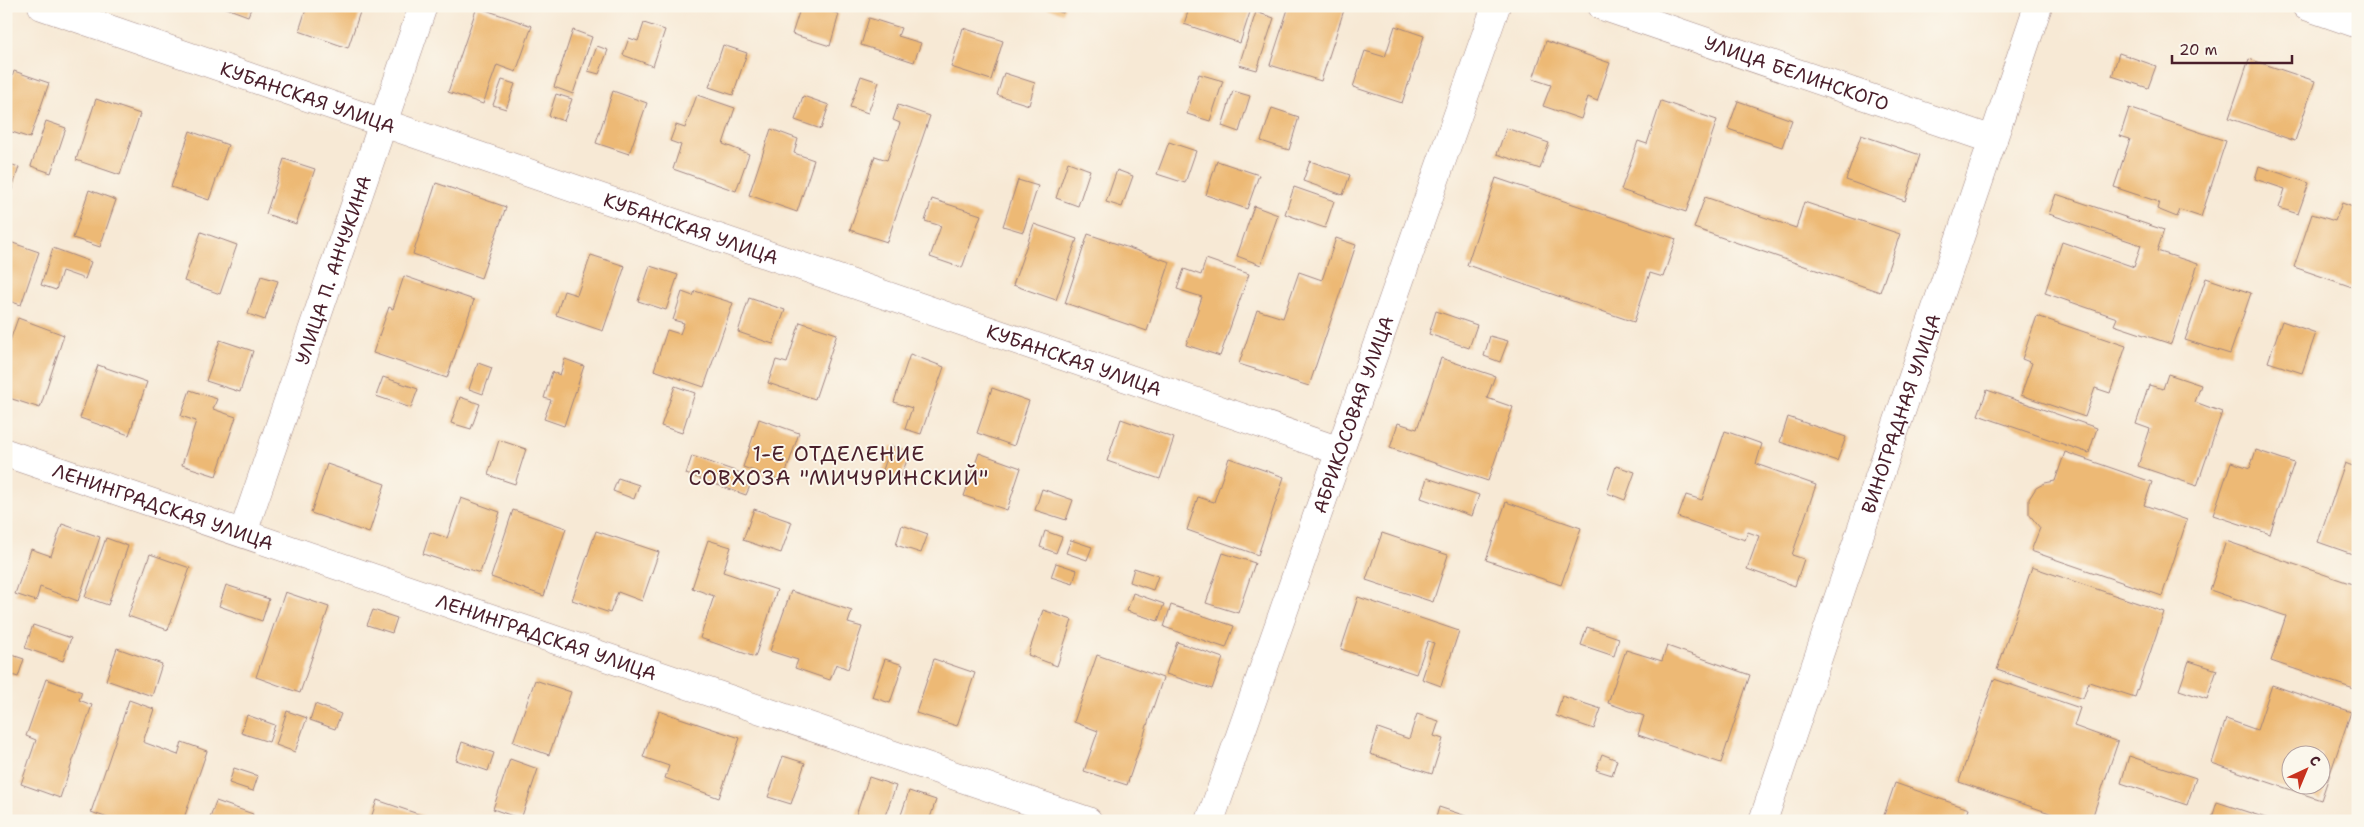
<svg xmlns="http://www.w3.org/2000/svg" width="2364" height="827" viewBox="0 0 2364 827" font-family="'Shantell Sans',sans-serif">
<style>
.building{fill:#edb975;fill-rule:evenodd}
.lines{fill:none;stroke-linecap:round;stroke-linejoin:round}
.minor-casing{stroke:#a08480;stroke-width:29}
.minor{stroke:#fff;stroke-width:28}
.labels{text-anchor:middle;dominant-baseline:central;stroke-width:4;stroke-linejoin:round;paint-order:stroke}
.street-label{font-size:19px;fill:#4a1f2b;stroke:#fbf7ec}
.quarter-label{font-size:21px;letter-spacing:1px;fill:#4a1f2b;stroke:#fbf7ec}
</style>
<rect width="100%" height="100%" fill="#fbf7ec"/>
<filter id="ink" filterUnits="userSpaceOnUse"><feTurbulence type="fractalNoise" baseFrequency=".02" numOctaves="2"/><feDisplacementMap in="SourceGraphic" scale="10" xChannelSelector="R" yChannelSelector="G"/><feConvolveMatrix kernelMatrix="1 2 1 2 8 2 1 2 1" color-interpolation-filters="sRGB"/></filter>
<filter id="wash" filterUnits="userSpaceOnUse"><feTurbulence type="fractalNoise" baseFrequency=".0096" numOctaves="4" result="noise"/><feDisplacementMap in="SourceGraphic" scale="20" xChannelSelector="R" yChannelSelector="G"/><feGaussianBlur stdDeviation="1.12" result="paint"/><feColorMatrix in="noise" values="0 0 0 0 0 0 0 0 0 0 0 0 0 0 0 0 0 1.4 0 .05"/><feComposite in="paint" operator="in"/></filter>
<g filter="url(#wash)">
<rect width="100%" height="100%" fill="#f7e9d5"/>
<g id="blocks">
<path class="building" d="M221,6h31l-4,10z
M307,6h55l-14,42 -49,-17z
M801,6h13l25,8 -9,32 -38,-12z
M1042,6h23l-2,7z
M1190,6h62l-12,37 -56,-19z
M1289,6h45l10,4 -23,71 -51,-16z
M477,7l55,19 -16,46 -19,-7 -14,39 -35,-12z
M1256,12l18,6 -17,52 -18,-5z
M869,18l32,10 -3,8 23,7 -7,19 -53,-17z
M644,23l21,7 -12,36 -30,-11 6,-17 9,3z
M1395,26l29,10 -22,67 -49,-16 12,-36 20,6z
M963,28l40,13 -12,39 -40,-13z
M573,30l19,7 -19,57 -19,-7z
M1546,41l64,22 -13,38 -9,-4 -7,22 -38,-13 8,-21 -18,-6z
M723,45l24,8 -14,42 -24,-8z
M597,46l11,4 -9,24 -11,-3z
M2119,53l37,13 -8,22 -36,-12z
M2249,59l66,22 -20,60 -66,-23z
M14,71l35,12 -19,55 -24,-8v-35z
M1004,73l31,10 -6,22 -32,-10z
M1199,74l24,7 -13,40 -23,-7z
M861,76l18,6 -11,31 -18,-6z
M502,80l13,4 -9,25 -13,-4z
M613,91l34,12 -18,51 -33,-11z
M1233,91l17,5 -11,36 -17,-6z
M556,94l16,5 -8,22 -15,-5z
M697,95l38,13 -12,36 26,10 -13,37 -63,-22 8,-24 -11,-4 6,-16 9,3z
M803,96l26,9 -8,24 -26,-9z
M96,99l44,15 -20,61 -44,-15z
M1661,101l56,19 -31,92 -65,-22 17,-49 9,3z
M1738,101l54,19 -10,27 -54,-18z
M898,105l32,11 -43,126 -37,-12 25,-74 12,4 13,-37 -7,-3z
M1272,108l27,9 -10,33 -28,-9z
M2129,108l97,33 -25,76 -21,-7 -3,7 -20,-8 2,-7 -45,-15 16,-48 -10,-3z
M46,121l20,7 -15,45 -20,-7z
M1506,128l43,15 -9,26 -43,-15z
M771,129l27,10 -4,14 20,7 -17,52 -48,-17z
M190,131l38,14 -19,55 -38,-13z
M1861,135l59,20 -15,46 -59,-21z
M1169,142l27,9 -11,32 -28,-9z
M284,159l31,10 -19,55 -30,-10z
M1217,161l42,14 -12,34 -41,-14z
M1310,161l40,14 -7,20 -40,-14z
M1068,162l22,8 -12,36 -22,-8z
M6,163l13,4 -12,38h-1z
M2259,166l50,17 -11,31 -19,-6 6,-19 -30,-10z
M1117,170l16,6 -11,31 -16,-5z
M1496,178l180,61 -13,38 -13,-4 -16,49 -167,-57z
M1018,180l20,6 -15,46 -20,-6z
M436,183l70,24 -25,71 -68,-24z
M1294,187l40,14 -9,27 -40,-14z
M89,190l27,10 -16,47 -27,-9z
M2056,194l108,36 -7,21 41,13 -27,80 -57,-19 3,-7 -72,-25 17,-51 72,25 7,-22 -92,-31z
M1705,197l91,31 8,-26 96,32 -20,58 -186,-64z
M932,199l49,16 -19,53 -32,-11 11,-31 -16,-5z
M2342,203l16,6v80l-64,-22 18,-53 23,7z
M1254,206l24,9 -17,50 -24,-9z
M1034,224l43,15 -21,61 -43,-15z
M201,232l36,13 -17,49 -36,-13z
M1088,234l82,28 -23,69 -82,-28z
M1336,238l20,7 -47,141 -70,-22 18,-54 26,8 16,-46 23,8z
M7,241l32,11 -18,53 -15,-5z
M53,248l38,14 -6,17 -23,-8 -6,19 -15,-5z
M591,255l34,11 -22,65 -47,-16 8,-24 13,4z
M1206,259l43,15 -29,82 -34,-11 16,-48 -25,-8 7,-20 17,6z
M650,266l28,9 -12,35 -28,-9z
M261,276l17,5 -13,39 -17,-6z
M404,276l70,24 -27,78 -74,-25 16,-46 4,2z
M2206,278l45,15 -21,61 -45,-14z
M695,291l38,12 -29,84 -50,-17 13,-40 13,4 4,-11 -11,-3 9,-28 11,4z
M749,298l36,12 -12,34 -35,-12z
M1436,311l41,14 -8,23 -40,-14z
M2037,316l89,30 -16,47 -15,-5 -10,29 -64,-22 11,-32 -10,-4z
M18,318l46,17 -24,73 -34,-11v-45z
M2282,321l34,12 -14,40 -34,-11z
M800,322l37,12 -22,65 -47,-16 8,-23 11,3z
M1490,336l18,5 -8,21 -16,-6z
M220,340l33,11 -13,41 -34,-11z
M910,354l34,13 -23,67 -16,-5 7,-21 -18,-6z
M1441,358l54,18 -8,22 26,9 -25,74 -98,-33 8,-25 19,6z
M565,359l19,7 -20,60 -20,-7 7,-19 -7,-2 8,-26 8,3z
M478,363l14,5 -9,26 -14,-5z
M98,365l49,17 -18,53 -49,-17z
M2168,374l33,11 -6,17 27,10 -25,74 -59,-20 12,-37 -14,-5 13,-39 14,4z
M383,377l35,12 -7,19 -35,-12z
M675,386l20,7 -13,40 -21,-7z
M992,388l37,13 -15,45 -37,-13z
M190,390l27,9 -4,10 23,8 -20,59 -34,-11 14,-44 -15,-5z
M1987,390l110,38 -8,25 -111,-38z
M460,397l20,7 -9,25 -20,-6z
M1788,417l58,20 -9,24 -57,-19z
M759,419l40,14 -16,48 -40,-14z
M1121,419l53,19 -14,41 -53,-18z
M1725,431l37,13 -6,20 60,21 -24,70 12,4 -9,27 -48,-17 12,-33 -11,-4 -3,8 -67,-23 8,-22 16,5z
M499,440l27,9 -11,35 -27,-9z
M891,446l19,6 -11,30 -18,-6z
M2256,450l38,13 -24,71 -57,-19 18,-53 19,6z
M2065,452l87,30 -8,23 43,15 -25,76 -131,-45 9,-23 -11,-14v-15l7,-11 9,-5 10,-2z
M979,453l42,15 -14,42 -43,-14z
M692,456l49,17 -3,9 12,4 -4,9 -60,-21z
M1229,458l55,19 -26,78 -71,-25 11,-33 16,5z
M2345,463l13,5v88l-40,-14z
M327,464l58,20 -16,49 -58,-20z
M1616,466l19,6 -10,28 -18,-7z
M618,478l21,7 -5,14 -21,-8z
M1427,478l52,17 -7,21 -51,-18z
M1042,489l31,11 -7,20 -31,-10z
M461,498l39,14 -20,61 -57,-19 7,-22 17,6z
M1506,502l75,26 -20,57 -75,-25z
M754,509l38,13 -11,31 -38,-13z
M513,510l53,18 -22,68 -53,-19z
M62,524l38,13 -22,64 -38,-14 -4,14 -21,-7 16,-45 20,7z
M902,525l26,9 -7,19 -25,-8z
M596,531l63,21 -17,49 -24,-9 -8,21 -38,-13z
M1045,531l17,6 -6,16 -16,-6z
M1382,533l66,22 -15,47 -67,-22z
M106,538l22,8 -20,59 -23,-8z
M708,540l23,7 -8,25 54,18 -22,67 -55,-19 14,-42 -22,-8z
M1071,540l21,7 -5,13 -21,-7z
M2226,541l132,45 -1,104 -86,-29 15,-45 -76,-26z
M1223,553l32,10 -17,50 -32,-10z
M150,554l40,14 -22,62 -40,-14z
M1056,563l21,7 -4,14 -22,-7z
M2032,567l132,45 -29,85 -46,-15 -6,17 -86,-29z
M1134,568l24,8 -5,14 -23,-8z
M226,585l43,14 -7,22 -43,-15z
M791,591l61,20 -4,12 14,4 -14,42 -12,-5 -6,16 -35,-12 3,-8 -28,-9z
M285,592l44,15 -29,86 -44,-16z
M1133,593l31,11 -6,17 -31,-10z
M1358,597l101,34 -18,55 -19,-7 12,-36 -6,-2 -12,33 -75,-25z
M1171,605l63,21 -8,22 -62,-21z
M373,610l24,8 -5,15 -25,-8z
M1043,610l29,10 -15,46 -29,-11z
M33,625l38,13 -8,23 -38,-13z
M1587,627l32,11 -5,18 -33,-11z
M1177,642l46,16 -11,31 -46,-15z
M1667,646l83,29 -29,88 -83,-28 6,-19 -36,-13 18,-53 36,11z
M117,648l45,16 -10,32 -46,-16z
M6,653l18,6 -6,18 -12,-4z
M1097,655l66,23 -36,107 -43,-14 14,-40 -24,-9z
M885,659l18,6 -13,38 -18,-6z
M934,659l41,14 -18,53 -41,-13z
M2189,661l28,9 -10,29 -28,-9z
M46,679l36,13 -3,8 13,5 -32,93 -39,-14 15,-44 -10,-4z
M1994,679l86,29 -6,18 44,16 -27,79h-18l-114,-39z
M535,680l36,12 -22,63 -36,-13z
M2272,685l79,27 -30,88 -109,-37 14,-44 31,11zM2292,754h30v30h-30z
M1562,696l39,13 -7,20 -38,-13z
M129,700l25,9 -11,33 35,13 4,-13 25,9 -24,70h-67l-25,-9z
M315,704l26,10 -6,15 -25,-9z
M287,711l20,7 -12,34 -19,-7z
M659,711l81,27 -21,60 -54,-20 4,-12 -26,-9z
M1417,714l22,7 -5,15 9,3 -11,35 -62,-20 8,-26 31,11z
M247,715l28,10 -6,17 -28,-9z
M462,742l32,11 -6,18 -32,-11z
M1602,754l15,6 -5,15 -16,-5z
M783,756l22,7 -14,41 -23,-7z
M2129,756l67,22 -9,27 -66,-22z
M510,759l28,10 -17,50 -28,-10z
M234,768l24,8 -5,15 -24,-8z
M869,777l27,9 -13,35h-29z
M1895,783l74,26 -4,12h-83z
M909,791l27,9 -7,21h-30z
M377,800l47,16 -2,5h-52z
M216,801l37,13 -2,7h-42z
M2217,802l55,18 -1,1h-60z
M1439,807l39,13v1h-43z"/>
</g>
</g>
<g filter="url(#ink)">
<use href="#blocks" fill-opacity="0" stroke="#a08480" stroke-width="1"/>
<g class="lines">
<defs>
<g id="minor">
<path id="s1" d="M42,6l1298,445"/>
<path id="s2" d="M1602,6l391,134"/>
<path d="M2306,6l52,18"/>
<path id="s3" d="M6,453l1082,368"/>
<path id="s4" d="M243,533l180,-527"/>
<path id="s5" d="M1210,821l286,-815"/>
<path id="s6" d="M1763,821l275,-815"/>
</g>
</defs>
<use href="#minor" class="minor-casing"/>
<use href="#minor" class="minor"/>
</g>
</g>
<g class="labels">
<g class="street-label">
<text stroke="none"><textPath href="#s2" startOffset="206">УЛИЦА БЕЛИНСКОГО</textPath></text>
<text stroke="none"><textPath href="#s1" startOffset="281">КУБАНСКАЯ УЛИЦА</textPath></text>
<text stroke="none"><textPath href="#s1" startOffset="686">КУБАНСКАЯ УЛИЦА</textPath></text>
<text stroke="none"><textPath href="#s4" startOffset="278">УЛИЦА П. АНЧУКИНА</textPath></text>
<text stroke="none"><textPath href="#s1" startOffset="1091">КУБАНСКАЯ УЛИЦА</textPath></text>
<text stroke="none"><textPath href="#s6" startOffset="430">ВИНОГРАДНАЯ УЛИЦА</textPath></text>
<text stroke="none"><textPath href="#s5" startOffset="431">АБРИКОСОВАЯ УЛИЦА</textPath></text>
<text stroke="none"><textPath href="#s3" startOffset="166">ЛЕНИНГРАДСКАЯ УЛИЦА</textPath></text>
<text stroke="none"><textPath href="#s3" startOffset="571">ЛЕНИНГРАДСКАЯ УЛИЦА</textPath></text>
</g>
<g class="quarter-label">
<text x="839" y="454">1-Е ОТДЕЛЕНИЕ<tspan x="839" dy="24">СОВХОЗА "МИЧУРИНСКИЙ"</tspan></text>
</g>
</g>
<rect width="2364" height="827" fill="none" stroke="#fbf7ec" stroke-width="25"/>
<g transform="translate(2306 770) rotate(44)"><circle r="24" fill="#fbf7ec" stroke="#b4a19f"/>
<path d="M0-4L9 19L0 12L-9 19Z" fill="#c8321e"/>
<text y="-8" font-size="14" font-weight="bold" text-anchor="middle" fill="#4a1f2b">С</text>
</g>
<path d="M2172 55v8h120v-8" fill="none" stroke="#4a1f2b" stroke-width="2.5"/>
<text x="2179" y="55" font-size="15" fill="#4a1f2b" stroke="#fbf7ec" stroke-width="4" paint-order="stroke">20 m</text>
</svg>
